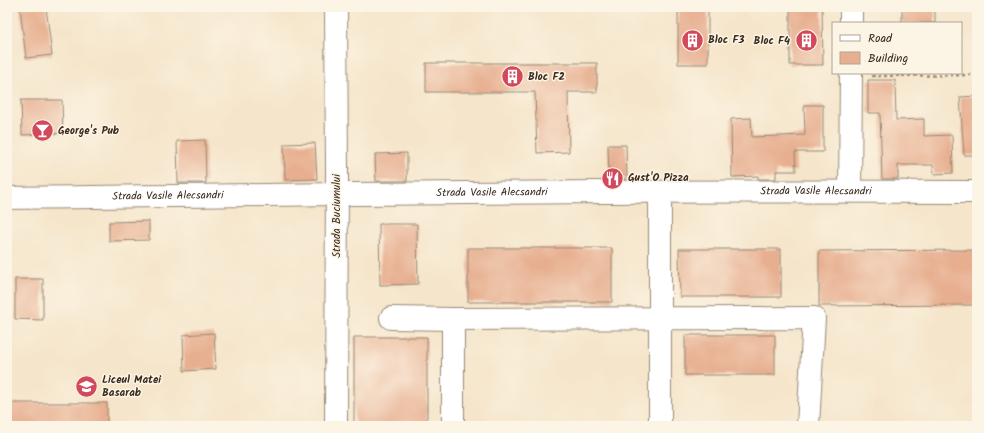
<svg xmlns="http://www.w3.org/2000/svg" width="984" height="433" viewBox="0 0 984 433" font-family="Kalam,sans-serif">
<style>
.building{fill:#e7ae8f}
.lines{fill:none;stroke-linecap:round;stroke-linejoin:round}
.minor-casing{stroke:#988874;stroke-width:24}
.path{stroke:#988874;stroke-width:2.5;stroke-dasharray:3 3;stroke-linecap:butt}
.minor{stroke:#fff;stroke-width:22}
.labels{text-anchor:middle;dominant-baseline:central;stroke-width:3;stroke-linejoin:round;paint-order:stroke}
.poi-label{font-size:11px;font-weight:bold;fill:#3b2a1e;stroke:#fcf5e5;text-anchor:start}
.street-label{font-size:11px;fill:#3b2a1e;stroke:#fcf5e5}
</style>
<rect width="100%" height="100%" fill="#fcf5e5"/>
<filter id="ink" filterUnits="userSpaceOnUse"><feTurbulence type="fractalNoise" baseFrequency=".025" numOctaves="2"/><feDisplacementMap in="SourceGraphic" scale="8" xChannelSelector="R" yChannelSelector="G"/><feConvolveMatrix kernelMatrix="1 2 1 2 8 2 1 2 1" color-interpolation-filters="sRGB"/></filter>
<filter id="wash" filterUnits="userSpaceOnUse"><feTurbulence type="fractalNoise" baseFrequency=".012" numOctaves="4" result="noise"/><feDisplacementMap in="SourceGraphic" scale="16" xChannelSelector="R" yChannelSelector="G"/><feGaussianBlur stdDeviation="0.9" result="paint"/><feColorMatrix in="noise" values="0 0 0 0 0 0 0 0 0 0 0 0 0 0 0 0 0 1.4 0 .05"/><feComposite in="paint" operator="in"/></filter>
<g filter="url(#wash)">
<rect width="100%" height="100%" fill="#f5e5ca"/>
<g id="blocks">
<path class="building" d="M20,7h26l6,48 -26,3z
M678,7h30v57h-30z
M790,7h32l1,58h-33z
M902,7h33v16h-33z
M426,63h171v29h-29l1,60 -32,1 -2,-61h-109z
M868,80h27l1,40 28,-1v17l28,-1 1,38 -19,1 -1,-9h-35v14h-16l-2,-66h-12z
M977,96v59h-13l-4,-58z
M21,100h41l1,33 -41,2z
M804,105h19v47h-28l1,19h-20v8h-18v-3l-26,1 -1,-58 20,-1 1,19 53,-2z
M205,140l1,43h-28l-1,-42z
M315,143l2,36 -32,1 -1,-36z
M608,145h18l1,34h-18z
M407,153v28h-31l-1,-27z
M149,221v19l-40,1v-19z
M379,224h38l1,60 -38,1z
M468,248h144v54h-144z
M679,249h102v48h-101z
M977,250v55l-158,1v-55z
M15,279h28v41l-28,-1z
M214,333l2,36 -32,2 -1,-36z
M685,335h90v40h-90z
M354,337h73v89h-73z
M7,403h100v23h-100z"/>
</g>
</g>
<g filter="url(#ink)">
<use href="#blocks" fill-opacity="0" stroke="#988874" stroke-width="1"/>
<g class="lines">
<defs>
<g id="minor">
<path d="M336,7l1,164 -1,255"/>
<path d="M851,23v-16"/>
<path d="M850,191l1,-118"/>
<path id="s1" d="M7,198c323,-4 647,-8 970,-6"/>
<path d="M391,318l62,1 361,-1 -6,108"/>
<path d="M453,426v-107"/>
<path d="M660,426v-234"/>
</g>
</defs>
<use href="#minor" class="minor-casing"/>
<path class="path" d="M872,76l105,-1"/>
<use href="#minor" class="minor"/>
</g>
</g>
<defs>
<symbol id="building-disc" viewBox="-11 -11 22 22"><circle r="9.5" fill="#d1495b" stroke="#fcf5e5"/><path d="M-4-6H4V6H1V3H-1V6H-4ZM-2.5-4.3h1.7v1.8h-1.7ZM.8-4.3h1.7v1.8H.8ZM-2.5-1h1.7V.8h-1.7ZM.8-1h1.7V.8H.8Z" fill="#fff"/></symbol>
<symbol id="bar-disc" viewBox="-11 -11 22 22"><circle r="9.5" fill="#d1495b" stroke="#fcf5e5"/><path d="M-6-5H6L.8 .8V4.5H3.5V6h-7V4.5H-.8V.8Z" fill="#fff"/></symbol>
<symbol id="restaurant-disc" viewBox="-11 -11 22 22"><circle r="9.5" fill="#d1495b" stroke="#fcf5e5"/><path d="M-5-6h1v4h1v-4h1v4h1v-4h1v5L-1.5 .5V6h-2V.5L-5-1ZM5-6V6H3V1.5H1.5Q1.5-4 5-6Z" fill="#fff"/></symbol>
<symbol id="school-disc" viewBox="-11 -11 22 22"><circle r="9.5" fill="#d1495b" stroke="#fcf5e5"/><path d="M0-5L7-2L0 1L-7-2ZM-4 1L0 2.5L4 1V4Q0 6-4 4Z" fill="#fff"/></symbol>
</defs>
<g fill-rule="evenodd">
<use href="#building-disc" x="680" y="28" width="25" height="25"/>
<use href="#building-disc" x="794" y="28" width="25" height="25"/>
<use href="#building-disc" x="500" y="64" width="25" height="25"/>
<use href="#bar-disc" x="30" y="118" width="25" height="25"/>
<use href="#restaurant-disc" x="600" y="166" width="25" height="25"/>
<use href="#school-disc" x="74" y="374" width="25" height="25"/>
</g>
<g class="labels">
<g class="poi-label">
<text x="708" y="40">Bloc F3</text>
<text x="790" y="41" text-anchor="end">Bloc F4</text>
<text x="528" y="77">Bloc F2</text>
<text x="58" y="131">George's Pub</text>
<text x="628" y="178">Gust'O Pizza</text>
<text x="102" y="380">Liceul Matei<tspan x="102" dy="13">Basarab</tspan></text>
</g>
<g class="street-label">
<text stroke="none"><textPath href="#s1" startOffset="809">Strada Vasile Alecsandri</textPath></text>
<text stroke="none"><textPath href="#s1" startOffset="485">Strada Vasile Alecsandri</textPath></text>
<text stroke="none"><textPath href="#s1" startOffset="161">Strada Vasile Alecsandri</textPath></text>
<text transform="translate(337 216) rotate(-90)">Strada Buciumului</text>
</g>
</g>
<rect width="984" height="433" fill="none" stroke="#fcf5e5" stroke-width="24"/>
<rect x="832" y="22" width="130" height="52" fill="#fcf5e5" stroke="#afa495"/>
<rect x="840" y="35" width="20" height="6" fill="#ffffff" stroke="#afa495"/>
<text x="868" y="42" font-size="12" fill="#3b2a1e">Road</text>
<rect x="840" y="52" width="20" height="12" fill="#e7ae8f" stroke="#afa495"/>
<text x="868" y="62" font-size="12" fill="#3b2a1e">Building</text>
</svg>
